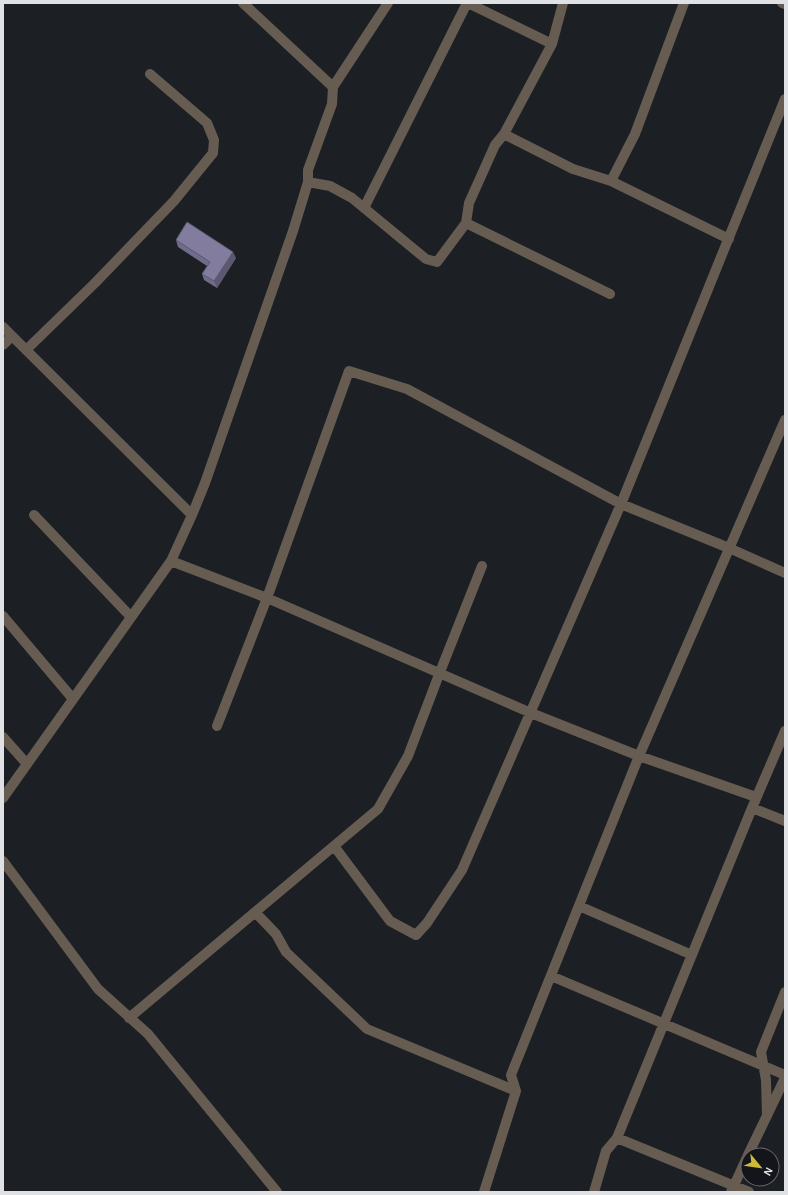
<svg xmlns="http://www.w3.org/2000/svg" width="788" height="1195" viewBox="0 0 788 1195" font-family="'Alegreya Sans',sans-serif">
<style>
.lines{fill:none;stroke-linecap:round;stroke-linejoin:round}
.minor{stroke:#675c51;stroke-width:10}
.wall{fill:#706c89}
.shaded-wall{fill:#5b586f}
.building{fill:#827d9f;stroke:#5b586f}
</style>
<rect width="100%" height="100%" fill="#1c1f23"/>
<g class="lines">
<path class="minor" d="M243,3l90,84
M468,3l84,41
M782,3l3,1
M504,134l69,35 38,12 118,58
M611,181l24,-47 49,-131
M308,182l22,4 22,12 74,61 11,3 29,-39 3,-20 26,-58 9,-11 48,-90 11,-41
M364,208l103,-205
M466,223l144,71
M3,327l189,188
M3,345l9,-9
M26,350l69,-67 79,-82 39,-48 1,-13 -7,-17 -57,-49
M34,515l97,102
M171,561l96,37 264,115 108,43 117,41
M3,616l70,83
M217,726l50,-128 82,-227 58,18 214,115 108,44 56,25
M3,737l24,27
M3,798l168,-237 21,-46 13,-32 88,-252 15,-49v-12l24,-66 1,-17 55,-84
M752,808l33,13
M334,846l56,75 26,14 11,-12 35,-53 159,-366 164,-405
M3,861l95,128 50,45 129,158
M579,906l113,49
M255,912l21,22 10,18 81,77 149,62
M551,976l234,99
M129,1018l249,-209 30,-53 32,-84 42,-106
M767,1116l-1,-36 -5,-28 24,-60
M617,1138l132,54
M748,1155l37,-77
M484,1192l32,-101 -5,-16 128,-319 146,-336
M594,1192l12,-41 11,-13 135,-330 33,-77
M731,1192l17,-37"/>
</g>
<path class="wall" d="M176,240l60,18 -19,30 -13,-8 -2,-6 5,-8 -29,-19z"/>
<path class="shaded-wall" d="M233,252l3,6 -19,30 -3,-7z"/>
<path class="building" d="M187,222l46,30 -19,29 -12,-7 8,-12 -34,-22z"/>
<rect width="788" height="1195" fill="none" stroke="#dfe1e4" stroke-width="8"/>
<g transform="translate(760 1167) rotate(119)"><circle r="19" fill="#13151a" stroke="#65676b"/>
<path d="M0-3L7 15L0 10L-7 15Z" fill="#ccb938"/>
<text y="-6" font-size="11" font-weight="bold" text-anchor="middle" fill="#dfe1e4">N</text>
</g>
</svg>
